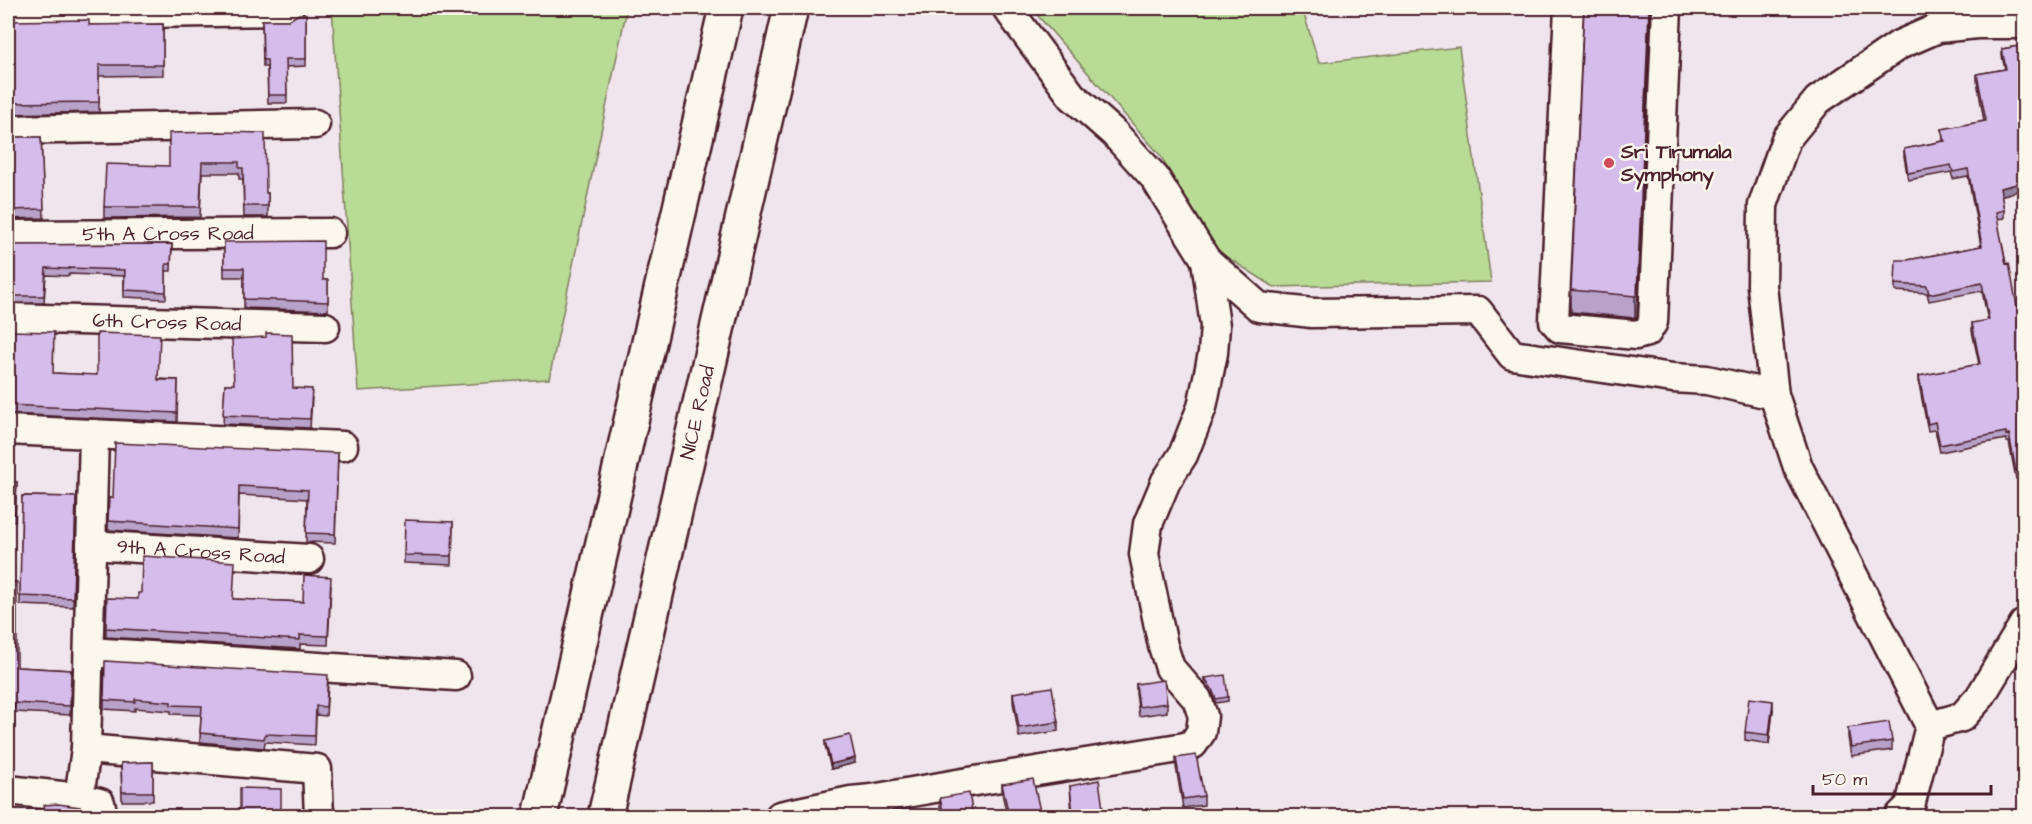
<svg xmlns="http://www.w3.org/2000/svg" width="2032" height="824" viewBox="0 0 2032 824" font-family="'Architects Daughter',sans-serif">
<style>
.green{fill:#b8db95;stroke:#817d60;stroke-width:1.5}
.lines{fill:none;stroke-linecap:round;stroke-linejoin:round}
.minor-casing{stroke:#4a1f2b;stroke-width:33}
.motorway-casing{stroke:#4a1f2b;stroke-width:38}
.minor{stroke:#fbf7ec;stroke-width:28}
.motorway{stroke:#fbf7ec;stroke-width:33}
.wall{fill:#b8a2ca;stroke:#4a1f2b;stroke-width:1.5}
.shaded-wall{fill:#9684a4;stroke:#4a1f2b;stroke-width:1.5}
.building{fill:#d6bceb;stroke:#4a1f2b;stroke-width:1.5}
.poi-dot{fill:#d1495b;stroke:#fbf7ec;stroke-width:2}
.labels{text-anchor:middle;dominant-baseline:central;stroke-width:5;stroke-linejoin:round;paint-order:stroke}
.poi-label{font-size:20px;font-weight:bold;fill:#4a1f2b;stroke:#fbf7ec;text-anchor:start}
.street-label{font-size:20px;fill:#4a1f2b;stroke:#fbf7ec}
</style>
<rect width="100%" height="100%" fill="#f0e5ec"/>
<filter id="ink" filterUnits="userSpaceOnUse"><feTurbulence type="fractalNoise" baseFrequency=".0167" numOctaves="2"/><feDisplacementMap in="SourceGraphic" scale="12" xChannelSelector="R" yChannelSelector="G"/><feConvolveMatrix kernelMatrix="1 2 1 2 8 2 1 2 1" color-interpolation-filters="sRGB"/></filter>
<g filter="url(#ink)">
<path class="green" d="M332,8h295l-78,371 -191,12z
M1033,8h269l17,55 140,-16 32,235 -217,5 -63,-40 -51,-92 -122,-139z"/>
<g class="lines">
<defs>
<g id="minor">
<path d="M1569,8l-15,313 6,7 76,7 11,-3 6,-10 14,-314"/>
<path d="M8,15l280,-4"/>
<path d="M8,130l307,-6"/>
<path id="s1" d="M8,235l322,-2"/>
<path d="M1206,260l53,47 53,6 166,-2 34,44 161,23 34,2 67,15"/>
<path id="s2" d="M8,318l317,9"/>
<path d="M8,430l335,16"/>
<path id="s3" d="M91,545l218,14"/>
<path d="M89,652l367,24"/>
<path d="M1930,726l32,-9 18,-20 44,-73"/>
<path d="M86,749l231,20 2,47"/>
<path d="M8,790l71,8 21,5 3,13"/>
<path d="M79,798l7,-49 8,-315"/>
<path d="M780,816l71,-15 21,-2 91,-16 222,-36 8,-3 8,-12 2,-16 -6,-17 -27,-31 -7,-22 -19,-92 4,-30 18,-43 17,-26 19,-48 11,-54 2,-27 -9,-66 -51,-82 -41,-45 -42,-37 -65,-88"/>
<path d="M1900,816l10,-10 20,-80 -132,-259 -24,-72 -12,-109 1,-81 23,-66 32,-39 81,-55 39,-17 39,-4h47"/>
</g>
<g id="motorway">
<path d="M540,816l186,-808"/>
<path id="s4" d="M605,816l186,-808"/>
</g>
</defs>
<use href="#minor" class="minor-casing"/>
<use href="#motorway" class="motorway-casing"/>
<use href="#minor" class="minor"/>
<use href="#motorway" class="motorway"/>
</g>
<path class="wall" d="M1650,8l-13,309 -2,1 -64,-6v-22z
M306,14v52l-20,1 1,36h-19l-1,-36h-4l-1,-47h27z
M8,21l81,4 74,-1v51l-64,1v36l-91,2z
M2025,45v144l-24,6 3,15v8l-7,1 9,45 11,43 8,-1v171l-9,2 -7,-37h-3v-3l-66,13 -5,-22 -7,1 -9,-47v-8l60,-12 -7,-33v-8l16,-2 -6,-30 -53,10 -2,-8 -32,-2v-7l13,-24 73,-14 -13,-70 -15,3 -2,-7 -43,8 -4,-24v-7l39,-8 -1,-12 42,-8 -7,-40v-7l28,-5 -3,-13v-7z
M220,132l46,61h2v24h-24l-1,-38h-4v-6h-37l-2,44 -96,1v-11l65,-41z
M8,137h33l3,81 -36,1z
M224,242l99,38h5v31l-84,-3v-31h-20z
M172,244l-1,27h-5v28l-42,-2v-21l-55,-2v2l-23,-1 -2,28h-36v-58z
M8,331l46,42 124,7 -1,42 -168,-8z
M225,384l68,4 19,10 -2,30 -87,-4z
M338,453l-3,90 -29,-1 1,-43 -30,-2 -38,-2 -1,43 -130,-8 1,-32h4z
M8,481l9,1 -2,39 -7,-1z
M22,496l54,1 -3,110 -53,-2z
M453,522l-1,43 -48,-2v-8z
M8,581l9,86 54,3 -1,45 -56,-3 -1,38h-5z
M331,586l-3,59 -28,-1v5l-194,-12v-9l32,-29h95l70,3z
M1205,678l23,19v4l-12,2 -4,-10 -7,-10z
M328,684l-2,32 -10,-1 -1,30 -50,-3 -1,6 -64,-6 1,-27 -30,-1v-3l-36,-3v3l-31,-2v-9z
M1136,684l31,19v9l-28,4 -3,-23z
M1013,693l45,29v9l-39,6 -6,-35z
M1773,710l-4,34 -24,-4v-8z
M1848,728l44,13v9l-41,6 -3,-19z
M825,741l30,22 -24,6 -6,-23z
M1176,758l28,38v9l-21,3 -7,-41z
M153,762v39h-31l-1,-38z
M1002,784l39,32h-34l-5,-23z
M1070,786l33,23v7h-31z
M940,798l33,18h-31l-2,-9z"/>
<path class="shaded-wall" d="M1649,8h1l-13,309 -2,1v-22z
M2025,182v7l-25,7v-8z
M1773,701v9l-4,34v-9z
M855,758v5l-24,6v-5z"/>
<path class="building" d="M1584,8h65l-12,287 -2,1 -64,-6z
M299,14h7v45h-20l1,36h-19l-1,-35h-4l-1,-40h27z
M89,20v5l74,-1v41h-64v37l-91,1v-82z
M2025,45v129h-2l2,8 -25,6 4,22 -8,2 10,52 3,-1 8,44 8,-1v164l-9,1 -7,-37 -3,1v-3l-66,13 -5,-23 -7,2 -9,-48 61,-12 -8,-41 17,-3 -7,-37 -53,11 -2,-8 -32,-2 1,-24h12l74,-14 -14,-77 -15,3 -2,-7 -43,8 -4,-24 41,-8 -3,-12 44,-8 -9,-47 29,-5 -4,-20z
M220,132l45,1 1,60h2v13h-24l-1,-38h-4v-6h-37l-2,45h-96l2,-43 63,2v-33z
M8,137h33l3,72 -36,1z
M323,241v39h5v22l-84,-3v-31h-20v-26z
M172,244l-1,20h-5v28l-42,-2 1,-20 -56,-2v1l-23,-1 -2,28h-36v-51z
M8,331l46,1 -1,41 44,2v-42l63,2 -2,45h20l-1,33 -169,-8z
M266,333l26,1 1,54 19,1 -2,30 -87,-4 2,-31h9l-2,-45 34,-2z
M115,443l223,10 -3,81 -29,-1 2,-43 -31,-2 -38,-2 -1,43 -130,-8 1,-23h4z
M8,481l9,1 -2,31h-7z
M22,496l54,1 -3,101 -53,-2z
M405,520l48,2 -1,34 -48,-1z
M142,556l93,6 -2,37 70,3 1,-27 27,2 -3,59 -28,-1v5l-194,-12 1,-30 31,1v-6h3z
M8,581l9,1v85l54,3 -1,36 -56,-3 -1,38h-5z
M105,661l223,14 -2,32 -10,-1 -1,30 -50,-2 -1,5 -64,-6 2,-27 -31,-1v-3l-36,-3v3l-31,-2z
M1225,675l3,22 -12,2 -4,-10 -7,-11z
M1164,680l3,23 -28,4 -3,-23z
M1052,687l6,35 -39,6 -6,-35z
M1749,698l24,3 -4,34 -24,-3z
M1889,722l3,19 -41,6 -3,-19z
M850,735l5,23 -24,6 -6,-23z
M1196,755l8,41 -21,3 -7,-41z
M153,762v30h-31l-1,-29z
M1033,779l8,37h-32l-7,-32z
M1099,780l4,29 -30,5 -3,-28z
M240,788l41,1v27h-41z
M969,793l4,23h-29l-4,-18z
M58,804l22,3 1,9h-73l37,-3 -1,-8z"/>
</g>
<circle class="poi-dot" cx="1609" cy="163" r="6"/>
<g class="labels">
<g class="poi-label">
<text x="1621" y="152">Sri Tirumala<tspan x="1621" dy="23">Symphony</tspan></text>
</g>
<g class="street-label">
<text stroke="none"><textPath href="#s1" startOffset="160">5th A Cross Road</textPath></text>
<text stroke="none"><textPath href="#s2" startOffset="159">6th Cross Road</textPath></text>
<text stroke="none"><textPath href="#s4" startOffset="414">NICE Road</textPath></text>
<text stroke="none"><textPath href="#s3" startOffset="110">9th A Cross Road</textPath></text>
</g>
</g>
<rect width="2032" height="824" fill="none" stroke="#fbf7ec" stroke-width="30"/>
<rect x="15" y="15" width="2002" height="794" fill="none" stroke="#4a1f2b" stroke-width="2" filter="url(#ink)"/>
<path d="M1813 785v9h178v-9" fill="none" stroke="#4a1f2b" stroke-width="3"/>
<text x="1822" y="785" font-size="18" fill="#4a1f2b" stroke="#fbf7ec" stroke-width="4.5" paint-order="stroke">50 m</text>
</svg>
